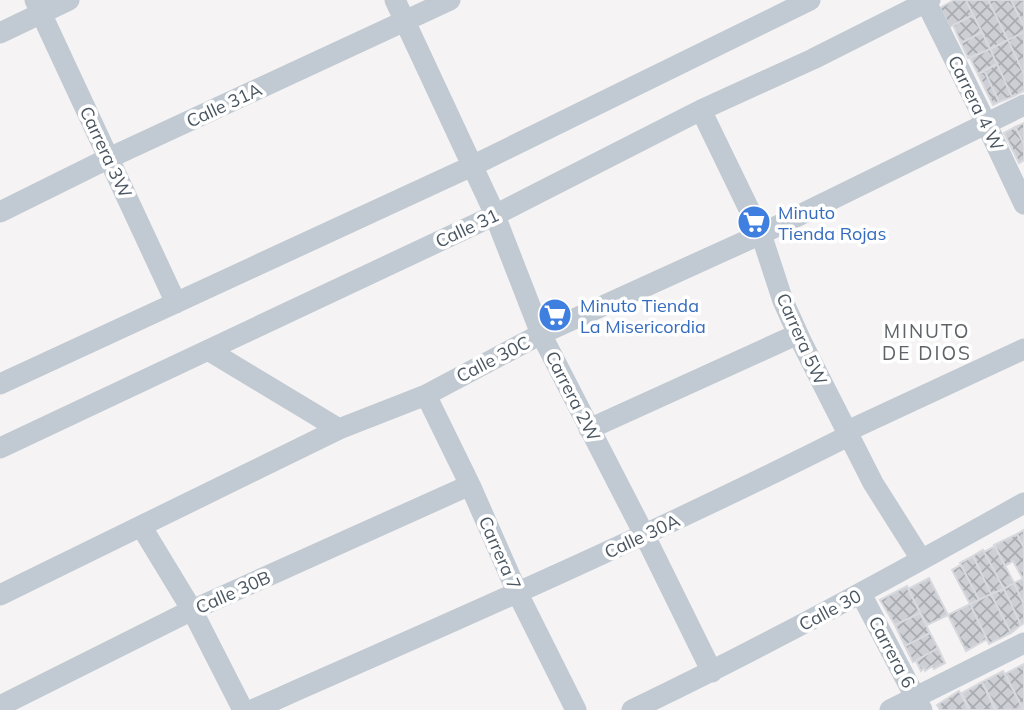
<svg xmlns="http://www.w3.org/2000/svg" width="1024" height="710" viewBox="0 0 1024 710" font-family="Mulish,sans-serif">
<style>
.building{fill:url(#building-cross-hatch);stroke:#d7d9de;stroke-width:2}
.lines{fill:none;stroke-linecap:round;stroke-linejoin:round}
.minor{stroke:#c1cad2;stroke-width:21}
.labels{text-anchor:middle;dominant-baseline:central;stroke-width:7;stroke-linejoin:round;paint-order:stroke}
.street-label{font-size:18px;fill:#4a5661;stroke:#fff}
.shop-label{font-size:18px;fill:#366cbe;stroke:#fff;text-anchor:start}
.neighbourhood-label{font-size:19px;letter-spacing:2px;fill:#5f6368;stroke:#fff}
</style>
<defs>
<pattern id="building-cross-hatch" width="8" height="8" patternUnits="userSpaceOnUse" patternTransform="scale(1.75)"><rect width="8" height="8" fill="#cdcfd5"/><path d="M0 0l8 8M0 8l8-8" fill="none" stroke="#a8abb0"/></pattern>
</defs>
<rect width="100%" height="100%" fill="#f5f3f3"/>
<path class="building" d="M954,0h12l7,15 -23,12 -10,-19z
M966,0h22l20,40 -18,9z
M988,0h23l13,26v6l-16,8z
M1011,0h13v26z
M973,15l9,17 -21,11 -8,-18z
M982,32l8,17 -22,9 -7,-15z
M1024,32v42l-16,-34z
M1008,40l16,34v17l-12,6 -22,-48z
M990,49l7,15 -19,10 -8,-16z
M997,64l15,33 -13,5 -15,-32z
M984,70l15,32 -6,3 -15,-31z
M1024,123v21l-9,-17z
M1015,127l9,17v16l-5,3 -15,-30z
M1024,530v18l-7,-14z
M1017,534l7,14v30l-1,1 -10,-18 -8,5 -11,-21z
M995,546l19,37 -10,6 -20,-37z
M983,550l21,39 -13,5 -18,-38z
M973,556l18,38 -12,6 -19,-37z
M961,565l18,35 -9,4 -18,-34z
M929,578l19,37 -21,10 -19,-36z
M1024,578v27l-10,-22z
M1014,583l10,22v18l-3,2 -17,-36z
M907,586l13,27 -25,12 -15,-25z
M1004,589l17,36 -10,8 -20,-39z
M991,594l20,39 -22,11 -19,-40z
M970,604l17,35 -21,12 -18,-36z
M920,613l10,20 -25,13 -10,-21z
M930,633l8,15 -25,14 -8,-16z
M938,648l7,15 -11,6 -2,-3 -7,5 -1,-3 -3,3 -5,-10z
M1024,664v45h-1l-18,-35z
M1003,671l20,38 -26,1 -15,-28z
M982,682l13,28h-25l-8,-17z
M959,691l10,19h-29l-3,-5z"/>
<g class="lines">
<path class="minor" d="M35,0l141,303
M395,0l97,208 49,126 104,202 67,136
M926,2l57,115 41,87
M0,33l69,-33
M701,110l60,124 22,67 19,42 71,140 48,76
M0,212l109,-54 341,-158
M208,350l131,79
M0,384l472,-218 338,-166
M426,395l44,90 48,109 58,116
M589,429l209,-95
M0,448l495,-233 206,-105 112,-51 117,-59
M141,526l51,84 51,100
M861,594l61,116
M0,595l339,-166 87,-34 115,-61 220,-100 263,-129
M0,706l192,-96 278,-125
M252,710c198,-87 395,-173 588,-270l14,-12 170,-79
M632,710c134,-64 263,-135 392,-207
M890,710l134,-67"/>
</g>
<defs>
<symbol id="supermarket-disc" viewBox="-11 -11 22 22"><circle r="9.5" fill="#3f7fe0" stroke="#fff"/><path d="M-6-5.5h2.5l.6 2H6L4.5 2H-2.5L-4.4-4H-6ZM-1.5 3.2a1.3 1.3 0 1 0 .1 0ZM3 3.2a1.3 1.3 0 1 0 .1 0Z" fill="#fff"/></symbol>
</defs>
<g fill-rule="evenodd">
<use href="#supermarket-disc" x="735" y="203" width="38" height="38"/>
<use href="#supermarket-disc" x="536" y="296" width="38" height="38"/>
</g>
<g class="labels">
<g class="street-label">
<text transform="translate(976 103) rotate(64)">Carrera 4 W</text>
<text transform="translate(224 105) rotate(-25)">Calle 31A</text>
<text transform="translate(106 152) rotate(65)">Carrera 3W</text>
<text transform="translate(467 228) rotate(-25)">Calle 31</text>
<text transform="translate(802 339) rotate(66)">Carrera 5W</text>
<text transform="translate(493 359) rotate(-27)">Calle 30C</text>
<text transform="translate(573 396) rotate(63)">Carrera 2W</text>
<text transform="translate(642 536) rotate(-25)">Calle 30A</text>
<text transform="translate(500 553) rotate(66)">Carrera 7</text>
<text transform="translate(233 592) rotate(-24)">Calle 30B</text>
<text transform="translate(830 610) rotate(-28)">Calle 30</text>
<text transform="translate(892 652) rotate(62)">Carrera 6</text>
</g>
<g class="shop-label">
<text x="778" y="212">Minuto<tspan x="778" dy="21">Tienda Rojas</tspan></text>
<text x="580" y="305">Minuto Tienda<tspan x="580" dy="21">La Misericordia</tspan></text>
</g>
<g class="neighbourhood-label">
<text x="927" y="331">MINUTO<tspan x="927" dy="22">DE DIOS</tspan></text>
</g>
</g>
</svg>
